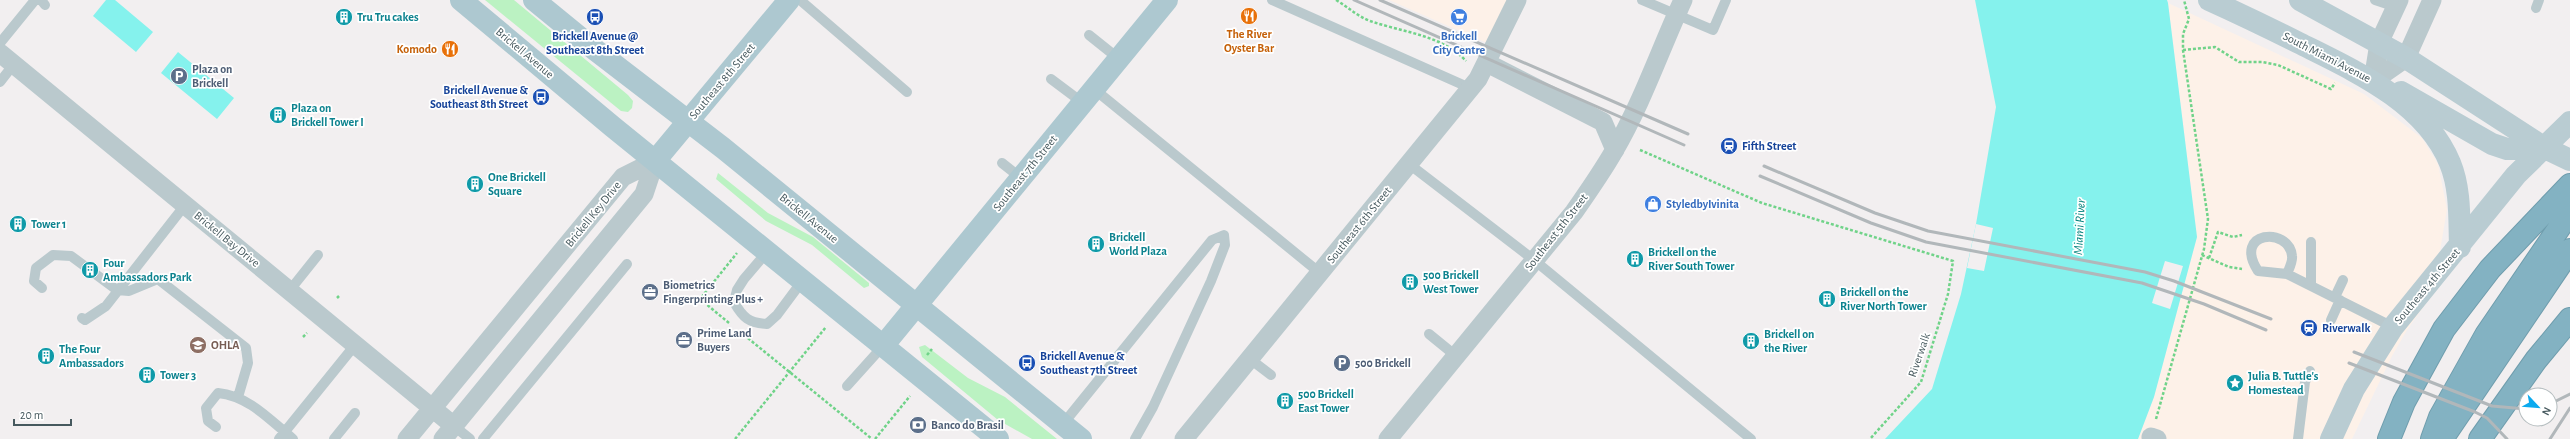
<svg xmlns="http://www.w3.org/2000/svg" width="2570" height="439" viewBox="0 0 2570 439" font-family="'Alegreya Sans',sans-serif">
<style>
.commercial{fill:#fdf1e8}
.green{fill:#bbf2c2}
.water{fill:#85f2ed}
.pier{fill:#f2eff0}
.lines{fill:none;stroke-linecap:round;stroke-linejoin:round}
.highway-casing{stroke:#6f9dad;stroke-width:24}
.path{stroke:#70d389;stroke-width:2.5;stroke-dasharray:3 2;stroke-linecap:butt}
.lane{stroke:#bac9cd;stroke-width:10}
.street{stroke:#bac9cd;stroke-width:19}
.secondary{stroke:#b9ccd2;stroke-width:22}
.primary{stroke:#adc8d0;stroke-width:22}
.highway{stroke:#83b2c2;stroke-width:22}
.rail{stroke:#b1b7ba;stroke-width:3}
.labels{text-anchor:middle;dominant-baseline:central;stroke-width:3.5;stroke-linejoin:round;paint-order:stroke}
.culture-label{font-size:12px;font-weight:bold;fill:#0d838f;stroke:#fff;text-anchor:start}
.food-label{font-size:12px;font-weight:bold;fill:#c56008;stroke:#fff}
.transit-label{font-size:12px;font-weight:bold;fill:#164399;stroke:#fff;text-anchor:start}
.shop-label{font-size:12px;font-weight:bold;fill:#366cbe;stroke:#fff}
.street-label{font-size:12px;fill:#46595e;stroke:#fff}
.service-label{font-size:12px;font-weight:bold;fill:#4e5e75;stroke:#fff;text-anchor:start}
.education-label{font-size:12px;font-weight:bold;fill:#785e54;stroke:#fff;text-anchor:start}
.water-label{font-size:13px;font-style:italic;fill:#06847e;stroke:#fff}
</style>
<rect width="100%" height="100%" fill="#f2eff0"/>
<path class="commercial" d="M1389,0h127l-22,46z
M2168,3l196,91 58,44 16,26 9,45 -7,42 -13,51 -20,28 -15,26 -40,83h-214l16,-42 43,-160z"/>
<path class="green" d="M485,0h29l114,95 5,6 -1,7 -4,4 -7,-1z
M718,173l50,40 45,24 56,46v3l-5,2 -52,-43 -46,-24 -50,-42z
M925,345l43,33 37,19 52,42h-25l-34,-19 -76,-63 -3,-10z"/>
<path class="water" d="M106,0h9l38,32 -17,20 -43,-36z
M1975,0h192l1,3 29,234 -43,160 -16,42h-253l47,-50 29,-95 15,-70 20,-117z
M178,52l56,46 -17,21 -56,-46z"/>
<path class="pier" d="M1976,224l17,4 -9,43 -17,-3z
M2165,261l18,5 -13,43 -18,-6z"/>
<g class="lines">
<defs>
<path id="highway" d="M2389,439l15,-37 40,-73 46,-60 80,-84
M2432,439l8,-22 46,-82 84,-123
M2442,439l128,-189
M2480,439l56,-79 34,-41"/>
</defs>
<use href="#highway" class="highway-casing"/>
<path class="path" d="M1336,0c12,7 21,16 34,21 32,11 72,14 96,40
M2183,50l32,-3 24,15h23l16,3 53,24 4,-6
M1640,150l122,53 191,58 -5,33 -27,88 -51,57
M2202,255l27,12 13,2
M2209,258l9,-26 15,5 9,-2
M337,298l2,-2
M729,323l-29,-24 37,-46
M744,335l128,104
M303,337l4,-4
M927,355l5,-6
M2156,419l48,-170 4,-30 -25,-169v-16l6,-15 -5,-19
M735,439l91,-112
M875,439l35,-43"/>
<path class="lane" d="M41,0l4,5
M800,0l107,92
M1272,0l198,88
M1642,0l71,30 13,-30
M2375,0l21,7
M2536,8l3,-8
M1089,35l30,24
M0,43l35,-43
M1051,79l32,24
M0,82l14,-18
M1094,89l226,184
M1002,163l19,15
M1409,164l125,96 217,179
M2311,242v43
M767,252l-23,27 -7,11 -3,12c9,16 15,21 33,22l10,-9 26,-35
M2287,274c2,-5 6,-13 5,-18 -3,-30 -60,-25 -34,15l29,3 106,53
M42,288l-8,-7 2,-13 17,-13 18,1 46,34 12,1 29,-12 88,69 2,15 -10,34
M290,290l28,-35
M2335,297l8,-17
M82,318l3,2 21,-14 79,-101
M2331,320l9,-20
M1429,334l27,22
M1250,359l21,16
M847,386l36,-40
M1063,424l149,-184 12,-5 1,10 -14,36 -58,126 -18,32
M454,426l16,13
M216,427l-8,-6 -2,-13 12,-15c31,3 52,27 75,46
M279,439l76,-94
M334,439l21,-26
M483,439l144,-175
M2298,439l7,-57 5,-11"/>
<path class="street" d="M0,53l454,373
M1487,63l116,59 12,28
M2373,81l33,-23 26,-58
M2373,81l6,-38 20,-43
M2151,437l6,2
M407,439l216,-262 32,-16
M443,439l201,-245 11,-33
M1184,439l294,-360 39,-79
M1388,439l186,-227c14,-20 28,-40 40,-61 28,-48 46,-101 69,-151"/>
<path class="secondary" d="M2209,0c31,14 60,28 90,43 56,28 126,59 151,120 11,27 9,56 10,84
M2300,0l106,58 139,90 25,12
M2401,92l91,52 15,5 38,-1
M2331,439l23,-50 39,-62 123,-152 54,-53"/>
<path class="primary" d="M461,0l152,127 385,312
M534,0l60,49 129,99 358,291
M655,161l134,-161
M883,346l284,-346"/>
<use href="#highway" class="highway"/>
<path class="rail" d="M1354,0l330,145
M1380,0l308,134
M1764,166l111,47 53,18 217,41 29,9 97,38
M1760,176l111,47 55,19 216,41 62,21 62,26
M2354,352l138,54 34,3
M2349,363l126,49 12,6 20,21
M2550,404l20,-10
M2550,439l20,-31"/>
</g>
<defs>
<symbol id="restaurant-disc" viewBox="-11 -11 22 22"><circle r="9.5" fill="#e8710a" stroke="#fff"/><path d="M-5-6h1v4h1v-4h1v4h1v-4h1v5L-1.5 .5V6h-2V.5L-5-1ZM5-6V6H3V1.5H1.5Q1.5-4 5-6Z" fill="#fff"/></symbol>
<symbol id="building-disc" viewBox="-11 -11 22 22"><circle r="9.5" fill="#0f9aa8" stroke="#fff"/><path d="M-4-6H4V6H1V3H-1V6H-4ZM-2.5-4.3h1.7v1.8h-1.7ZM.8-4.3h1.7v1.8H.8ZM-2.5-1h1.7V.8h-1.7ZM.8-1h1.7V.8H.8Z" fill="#fff"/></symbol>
<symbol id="bus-disc" viewBox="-11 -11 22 22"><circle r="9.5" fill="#1a4fb4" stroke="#fff"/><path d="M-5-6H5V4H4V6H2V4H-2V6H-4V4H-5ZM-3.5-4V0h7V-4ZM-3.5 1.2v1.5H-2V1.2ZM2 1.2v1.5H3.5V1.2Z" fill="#fff"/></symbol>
<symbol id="supermarket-disc" viewBox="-11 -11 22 22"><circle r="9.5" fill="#3f7fe0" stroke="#fff"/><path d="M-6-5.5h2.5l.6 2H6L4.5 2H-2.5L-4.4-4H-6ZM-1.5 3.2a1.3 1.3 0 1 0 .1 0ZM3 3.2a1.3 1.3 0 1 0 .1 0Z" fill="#fff"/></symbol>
<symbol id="parking-disc" viewBox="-11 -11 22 22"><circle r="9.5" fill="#5c6f8a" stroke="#fff"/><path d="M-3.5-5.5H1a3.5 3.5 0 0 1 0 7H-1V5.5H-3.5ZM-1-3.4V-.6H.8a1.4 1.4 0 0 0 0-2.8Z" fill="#fff"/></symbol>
<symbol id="station-disc" viewBox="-11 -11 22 22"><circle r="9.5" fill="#1a4fb4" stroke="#fff"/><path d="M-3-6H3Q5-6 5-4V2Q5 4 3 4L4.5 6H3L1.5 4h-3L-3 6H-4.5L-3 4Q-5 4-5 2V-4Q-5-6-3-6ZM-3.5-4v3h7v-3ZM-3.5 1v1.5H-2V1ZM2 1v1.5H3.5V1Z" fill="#fff"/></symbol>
<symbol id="shop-disc" viewBox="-11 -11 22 22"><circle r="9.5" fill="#3f7fe0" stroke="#fff"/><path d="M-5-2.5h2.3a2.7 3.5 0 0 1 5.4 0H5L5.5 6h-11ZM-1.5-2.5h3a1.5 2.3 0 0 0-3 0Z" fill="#fff"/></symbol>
<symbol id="office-disc" viewBox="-11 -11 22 22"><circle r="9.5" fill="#5c6f8a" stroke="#fff"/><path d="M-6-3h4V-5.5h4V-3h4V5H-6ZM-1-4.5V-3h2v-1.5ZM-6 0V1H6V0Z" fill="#fff"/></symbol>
<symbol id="school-disc" viewBox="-11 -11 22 22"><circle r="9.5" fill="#8d6e63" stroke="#fff"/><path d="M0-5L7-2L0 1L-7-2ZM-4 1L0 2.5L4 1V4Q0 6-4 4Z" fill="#fff"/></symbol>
<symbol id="sight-disc" viewBox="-11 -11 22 22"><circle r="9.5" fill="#0f9aa8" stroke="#fff"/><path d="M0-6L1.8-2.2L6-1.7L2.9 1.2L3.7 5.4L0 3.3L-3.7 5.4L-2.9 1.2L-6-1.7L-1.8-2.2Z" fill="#fff"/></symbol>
<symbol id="bank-disc" viewBox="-11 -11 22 22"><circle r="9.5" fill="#5c6f8a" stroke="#fff"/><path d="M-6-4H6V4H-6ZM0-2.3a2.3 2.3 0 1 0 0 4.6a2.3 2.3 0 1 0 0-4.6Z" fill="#fff"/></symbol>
</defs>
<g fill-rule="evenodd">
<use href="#restaurant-disc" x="1239" y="6" width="20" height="20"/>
<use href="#building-disc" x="334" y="7" width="20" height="20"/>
<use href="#bus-disc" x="585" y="7" width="20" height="20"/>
<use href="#supermarket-disc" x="1449" y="7" width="20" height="20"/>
<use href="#restaurant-disc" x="440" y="39" width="20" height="20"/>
<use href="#parking-disc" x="169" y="66" width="20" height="20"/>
<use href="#bus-disc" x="531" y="87" width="20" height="20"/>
<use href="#building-disc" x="268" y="105" width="20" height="20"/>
<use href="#station-disc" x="1719" y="136" width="20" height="20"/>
<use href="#building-disc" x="465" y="174" width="20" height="20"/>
<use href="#shop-disc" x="1643" y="194" width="20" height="20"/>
<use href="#building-disc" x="8" y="214" width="20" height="20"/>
<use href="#building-disc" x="1086" y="234" width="20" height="20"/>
<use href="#building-disc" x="1625" y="249" width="20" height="20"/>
<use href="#building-disc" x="80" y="260" width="20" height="20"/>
<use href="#building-disc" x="1400" y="272" width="20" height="20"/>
<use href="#office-disc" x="640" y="282" width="20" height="20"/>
<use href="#building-disc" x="1817" y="289" width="20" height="20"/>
<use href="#station-disc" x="2299" y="318" width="20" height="20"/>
<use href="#office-disc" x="674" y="330" width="20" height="20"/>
<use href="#building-disc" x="1741" y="331" width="20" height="20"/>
<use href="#school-disc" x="188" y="335" width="20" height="20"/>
<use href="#building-disc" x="36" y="346" width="20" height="20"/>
<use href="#bus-disc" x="1017" y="353" width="20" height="20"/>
<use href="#parking-disc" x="1332" y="353" width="20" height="20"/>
<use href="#building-disc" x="137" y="365" width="20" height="20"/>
<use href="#sight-disc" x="2225" y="373" width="20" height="20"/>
<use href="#building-disc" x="1275" y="391" width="20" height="20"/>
<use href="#bank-disc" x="908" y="415" width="20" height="20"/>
</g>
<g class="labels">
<g class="culture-label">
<text x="357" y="17">Tru Tru cakes</text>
<text x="291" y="108">Plaza on<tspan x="291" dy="14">Brickell Tower I</tspan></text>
<text x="488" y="177">One Brickell<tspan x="488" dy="14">Square</tspan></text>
<text x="31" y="224">Tower 1</text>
<text x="1109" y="237">Brickell<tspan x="1109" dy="14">World Plaza</tspan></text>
<text x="1648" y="252">Brickell on the<tspan x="1648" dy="14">River South Tower</tspan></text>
<text x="103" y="263">Four<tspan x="103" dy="14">Ambassadors Park</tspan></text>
<text x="1423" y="275">500 Brickell<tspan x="1423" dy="14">West Tower</tspan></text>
<text x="1840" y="292">Brickell on the<tspan x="1840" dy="14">River North Tower</tspan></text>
<text x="1764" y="334">Brickell on<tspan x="1764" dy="14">the River</tspan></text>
<text x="59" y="349">The Four<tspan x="59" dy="14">Ambassadors</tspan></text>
<text x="160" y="375">Tower 3</text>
<text x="2248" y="376">Julia B. Tuttle's<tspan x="2248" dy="14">Homestead</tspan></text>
<text x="1298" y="394">500 Brickell<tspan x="1298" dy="14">East Tower</tspan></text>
</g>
<g class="food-label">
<text x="1249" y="34">The River<tspan x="1249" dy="14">Oyster Bar</tspan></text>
<text x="437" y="49" text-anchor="end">Komodo</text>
</g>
<g class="transit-label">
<text x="595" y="36" text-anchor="middle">Brickell Avenue @<tspan x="595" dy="14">Southeast 8th Street</tspan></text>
<text x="528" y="90" text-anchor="end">Brickell Avenue &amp;<tspan x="528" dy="14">Southeast 8th Street</tspan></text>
<text x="1742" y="146">Fifth Street</text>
<text x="2322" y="328">Riverwalk</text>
<text x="1040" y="356">Brickell Avenue &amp;<tspan x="1040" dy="14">Southeast 7th Street</tspan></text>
</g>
<g class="shop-label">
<text x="1459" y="36">Brickell<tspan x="1459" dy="14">City Centre</tspan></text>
<text x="1666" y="204" text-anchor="start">StyledbyIvinita</text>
</g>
<g class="street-label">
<text transform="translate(525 53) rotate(40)">Brickell Avenue</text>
<text transform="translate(2327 57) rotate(27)">South Miami Avenue</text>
<text transform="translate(722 81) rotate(-50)">Southeast 8th Street</text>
<text transform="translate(1025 173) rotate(-51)">Southeast 7th Street</text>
<text transform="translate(593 214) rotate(-51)">Brickell Key Drive</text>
<text transform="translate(809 218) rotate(39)">Brickell Avenue</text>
<text transform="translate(1359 225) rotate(-51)">Southeast 6th Street</text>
<text transform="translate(1556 232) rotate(-52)">Southeast 5th Street</text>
<text transform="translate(227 239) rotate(39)">Brickell Bay Drive</text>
<text transform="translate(2427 286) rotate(-50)">Southeast 4th Street</text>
<text transform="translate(1919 355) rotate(-71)">Riverwalk</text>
</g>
<g class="service-label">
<text x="192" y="69">Plaza on<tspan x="192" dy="14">Brickell</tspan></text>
<text x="663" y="285">Biometrics<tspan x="663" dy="14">Fingerprinting Plus +</tspan></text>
<text x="697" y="333">Prime Land<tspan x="697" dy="14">Buyers</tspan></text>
<text x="1355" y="363">500 Brickell</text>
<text x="931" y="425">Banco do Brasil</text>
</g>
<g class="education-label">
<text x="211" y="345">OHLA</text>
</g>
<g class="water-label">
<text transform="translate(2080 227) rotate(-87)">Miami River</text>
</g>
</g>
<g transform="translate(2538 407) rotate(116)"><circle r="19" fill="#ffffff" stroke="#b5bdbf"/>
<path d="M0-3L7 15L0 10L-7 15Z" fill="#0caaef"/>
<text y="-6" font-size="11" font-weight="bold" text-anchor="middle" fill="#46595e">N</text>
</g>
<path d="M14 419v6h57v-6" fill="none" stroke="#46595e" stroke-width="2"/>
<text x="20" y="419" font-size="12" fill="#46595e" stroke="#ffffff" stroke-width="3" paint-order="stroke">20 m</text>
</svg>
